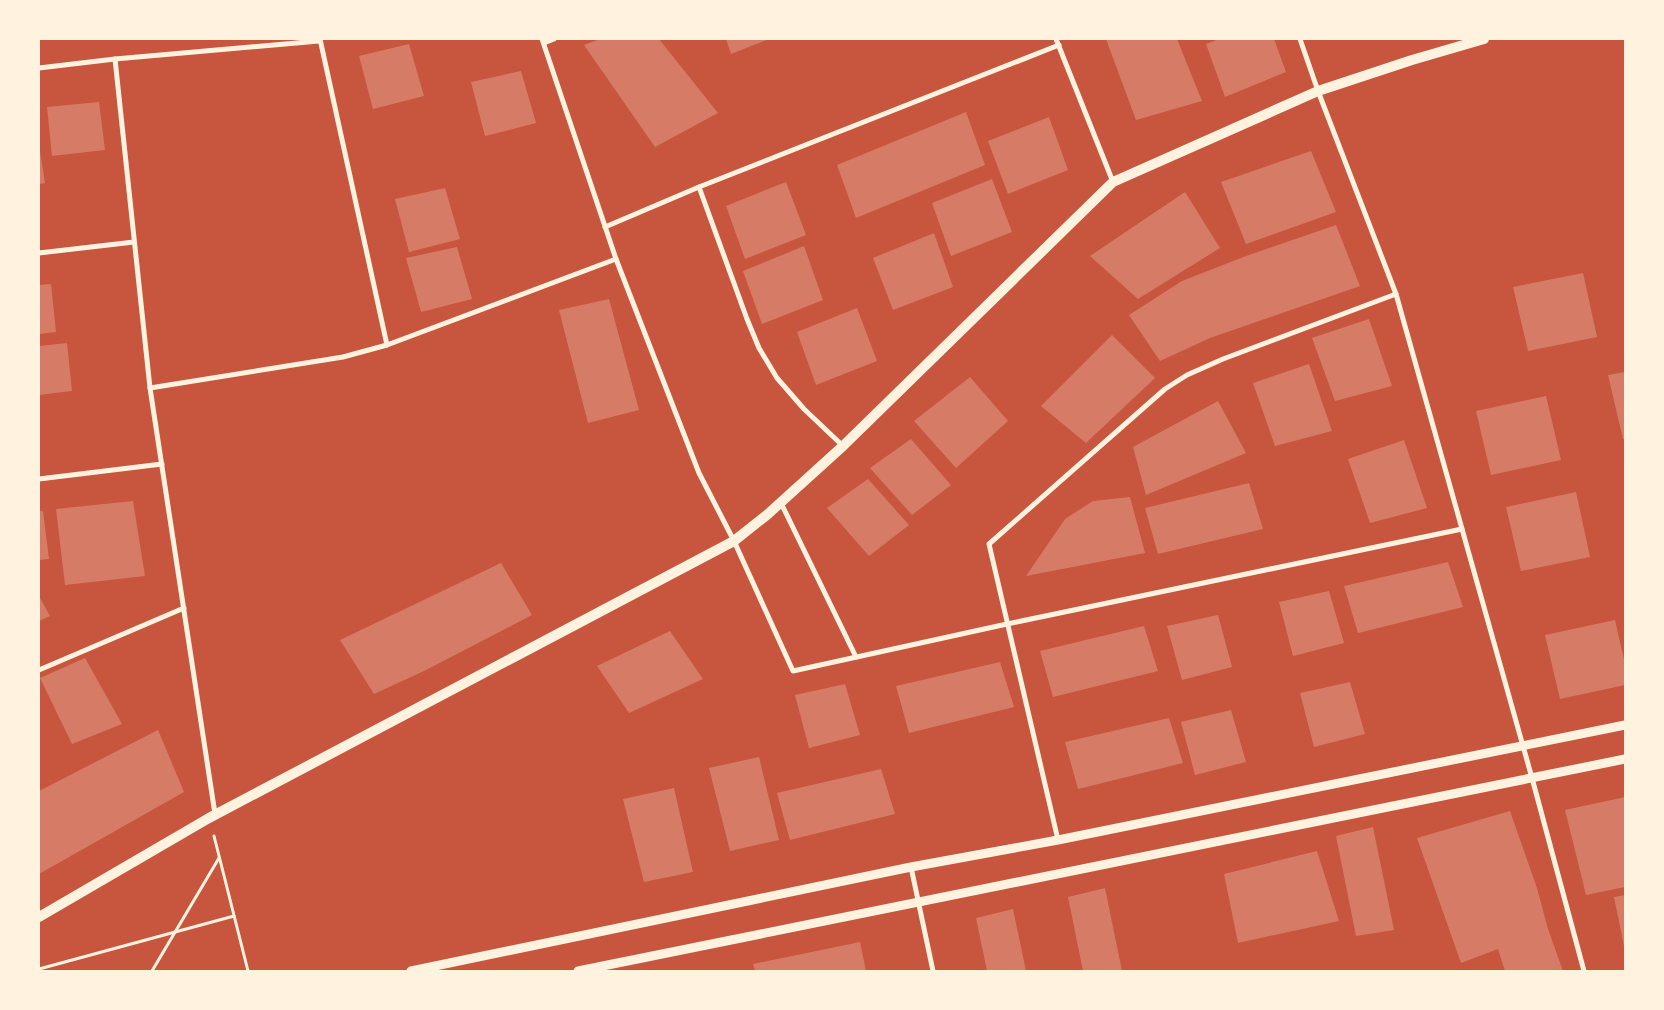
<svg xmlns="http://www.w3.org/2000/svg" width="1664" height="1010" viewBox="0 0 1664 1010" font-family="Overpass,sans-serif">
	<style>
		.building { fill: #d67c66 }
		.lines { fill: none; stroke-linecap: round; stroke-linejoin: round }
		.path { stroke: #fff3e0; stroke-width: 3 }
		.minor { stroke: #fff3e0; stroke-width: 5 }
		.tertiary { stroke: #fff3e0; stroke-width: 9 }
		.secondary { stroke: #fff3e0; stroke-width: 10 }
	</style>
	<rect width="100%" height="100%" fill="#c8553d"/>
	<g class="building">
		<path d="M 600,39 L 659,39 L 718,113 L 655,147 L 584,45 Z"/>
		<path d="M 726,39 L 769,39 L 731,54 Z"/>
		<path d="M 1106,39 L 1177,39 L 1202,101 L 1136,120 Z"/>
		<path d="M 1219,39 L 1274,39 L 1286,72 L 1225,97 L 1206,44 Z"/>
		<path d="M 409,44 L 424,96 L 373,109 L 359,56 Z"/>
		<path d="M 521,71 L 536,123 L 485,136 L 471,82 Z"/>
		<path d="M 99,102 L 105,150 L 52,156 L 47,107 Z"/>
		<path d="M 966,112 L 985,165 L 856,218 L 837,165 Z"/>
		<path d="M 1049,117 L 1068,170 L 1008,194 L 988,141 Z"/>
		<path d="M 39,145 L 45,183 L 39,184 Z"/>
		<path d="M 1311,151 L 1336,212 L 1246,244 L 1221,182 Z"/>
		<path d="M 992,179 L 1012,232 L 951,256 L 932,203 Z"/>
		<path d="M 786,182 L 806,235 L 745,259 L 726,206 Z"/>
		<path d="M 445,188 L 460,239 L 409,252 L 395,199 Z"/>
		<path d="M 1185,192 L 1220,248 L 1138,299 L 1090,256 Z"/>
		<path d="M 1336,225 L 1360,286 L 1210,338 L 1160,361 L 1129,315 L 1182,281 L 1246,256 Z"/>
		<path d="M 934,233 L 953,287 L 893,310 L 873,258 Z"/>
		<path d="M 804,246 L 823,300 L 762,324 L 743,271 Z"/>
		<path d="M 457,247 L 472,299 L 421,312 L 406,258 Z"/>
		<path d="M 1583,273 L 1597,337 L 1528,351 L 1513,287 Z"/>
		<path d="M 51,284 L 56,332 L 39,334 L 39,285 Z"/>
		<path d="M 609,299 L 639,410 L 588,423 L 559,310 Z"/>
		<path d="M 857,308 L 877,361 L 816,385 L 797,332 Z"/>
		<path d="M 1369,319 L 1392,386 L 1335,401 L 1312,338 Z"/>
		<path d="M 1112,335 L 1155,378 L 1086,443 L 1041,406 Z"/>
		<path d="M 67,343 L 72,391 L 39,395 L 39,346 Z"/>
		<path d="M 1309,364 L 1332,431 L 1275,446 L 1253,383 Z"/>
		<path d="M 1625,372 L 1625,439 L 1623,439 L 1608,375 Z"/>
		<path d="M 970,377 L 1008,421 L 956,468 L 914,421 Z"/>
		<path d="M 1546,396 L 1561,460 L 1491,475 L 1476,411 Z"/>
		<path d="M 1218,401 L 1246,453 L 1146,495 L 1133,447 Z"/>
		<path d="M 911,439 L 951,485 L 912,515 L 870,468 Z"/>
		<path d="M 1404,440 L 1427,508 L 1370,523 L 1348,459 Z"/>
		<path d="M 868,479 L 909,525 L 869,556 L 827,508 Z"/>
		<path d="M 1249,483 L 1263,529 L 1158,554 L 1145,508 Z"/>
		<path d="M 1576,492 L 1590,557 L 1521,571 L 1506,507 Z"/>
		<path d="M 1130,497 L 1145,553 L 1026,576 L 1065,519 L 1093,501 Z"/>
		<path d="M 133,501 L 145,576 L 65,585 L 56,509 Z"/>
		<path d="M 39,511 L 43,511 L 49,559 L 39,560 Z"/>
		<path d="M 1448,562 L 1463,607 L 1358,633 L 1344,586 Z"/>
		<path d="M 501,563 L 532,615 L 424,671 L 374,694 L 340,640 Z"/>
		<path d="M 1329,591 L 1344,643 L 1293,656 L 1279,602 Z"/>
		<path d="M 39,596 L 50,616 L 39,621 Z"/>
		<path d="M 1218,615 L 1232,667 L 1182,680 L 1167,626 Z"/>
		<path d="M 1615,620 L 1625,664 L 1625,685 L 1560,699 L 1545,635 Z"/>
		<path d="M 1144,626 L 1158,671 L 1053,697 L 1040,651 Z"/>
		<path d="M 670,631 L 703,679 L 629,713 L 597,666 Z"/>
		<path d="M 85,658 L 122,724 L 72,744 L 40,678 Z"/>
		<path d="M 1000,662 L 1014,707 L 909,733 L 896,686 Z"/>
		<path d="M 1350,682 L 1365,734 L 1314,747 L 1300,693 Z"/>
		<path d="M 845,684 L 860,735 L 809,748 L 795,695 Z"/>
		<path d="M 1231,710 L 1246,762 L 1195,775 L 1181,722 Z"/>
		<path d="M 1169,718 L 1183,763 L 1078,789 L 1065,742 Z"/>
		<path d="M 158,730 L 184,792 L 39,874 L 39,791 Z"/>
		<path d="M 759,757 L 779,840 L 730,851 L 709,768 Z"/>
		<path d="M 881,769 L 895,814 L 790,840 L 777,793 Z"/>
		<path d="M 674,788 L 693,872 L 644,882 L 623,799 Z"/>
		<path d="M 1625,797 L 1625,887 L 1586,895 L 1565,810 Z"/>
		<path d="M 1510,811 L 1537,888 L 1548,929 L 1563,971 L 1505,971 L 1498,949 L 1461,963 L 1417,838 Z"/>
		<path d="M 1373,827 L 1394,930 L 1356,936 L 1336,836 Z"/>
		<path d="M 1317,851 L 1339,921 L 1238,943 L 1224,874 Z"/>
		<path d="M 1105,888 L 1122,971 L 1083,971 L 1068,897 Z"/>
		<path d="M 1625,895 L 1625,946 L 1624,946 L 1614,897 Z"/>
		<path d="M 1013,909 L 1026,971 L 987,971 L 976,918 Z"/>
		<path d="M 860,942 L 866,971 L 755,971 L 753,964 Z"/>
	</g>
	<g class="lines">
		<g class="path">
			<path d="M 214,836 L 248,971"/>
			<path d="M 39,969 L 234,916"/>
			<path d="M 152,971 L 219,858"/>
		</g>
		<g class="minor">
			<path d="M 320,39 L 387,345 L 616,259"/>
			<path d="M 542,39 L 616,259 L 699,473 L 734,541 L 793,671 L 1007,624 L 1462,529"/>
			<path d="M 1056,39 L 1113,182"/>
			<path d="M 1300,39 L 1318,91 L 1396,294 L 1532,778 L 1584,971"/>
			<path d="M 544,43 L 554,39"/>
			<path d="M 115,59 L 150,388 L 215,814"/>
			<path d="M 39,68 L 115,59 L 319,41"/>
			<path d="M 699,187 L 747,319 L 759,348 L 777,378 L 804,409 L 843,446"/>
			<path d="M 605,227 L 699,187 L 1059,45"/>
			<path d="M 39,253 L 134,242"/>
			<path d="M 150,388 L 343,357 L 387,345"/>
			<path d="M 39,479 L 162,464"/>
			<path d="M 781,503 L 856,657"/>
			<path d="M 39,670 L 184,608"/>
			<path d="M 1058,840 L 989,544 L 1165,389 L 1187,375 L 1223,359 L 1396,294"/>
			<path d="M 911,867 L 933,971"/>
		</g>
		<g class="tertiary">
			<path d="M 411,971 L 911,867 L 1058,840 L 1625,725"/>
			<path d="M 578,971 L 1625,759"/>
		</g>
		<path class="secondary" d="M 39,917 L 209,818 L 734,541 L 768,514 L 843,446 L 1113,182 L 1318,91 L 1412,60 L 1484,39"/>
	</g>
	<rect width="1664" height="1010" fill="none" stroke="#fff3e0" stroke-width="80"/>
</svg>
